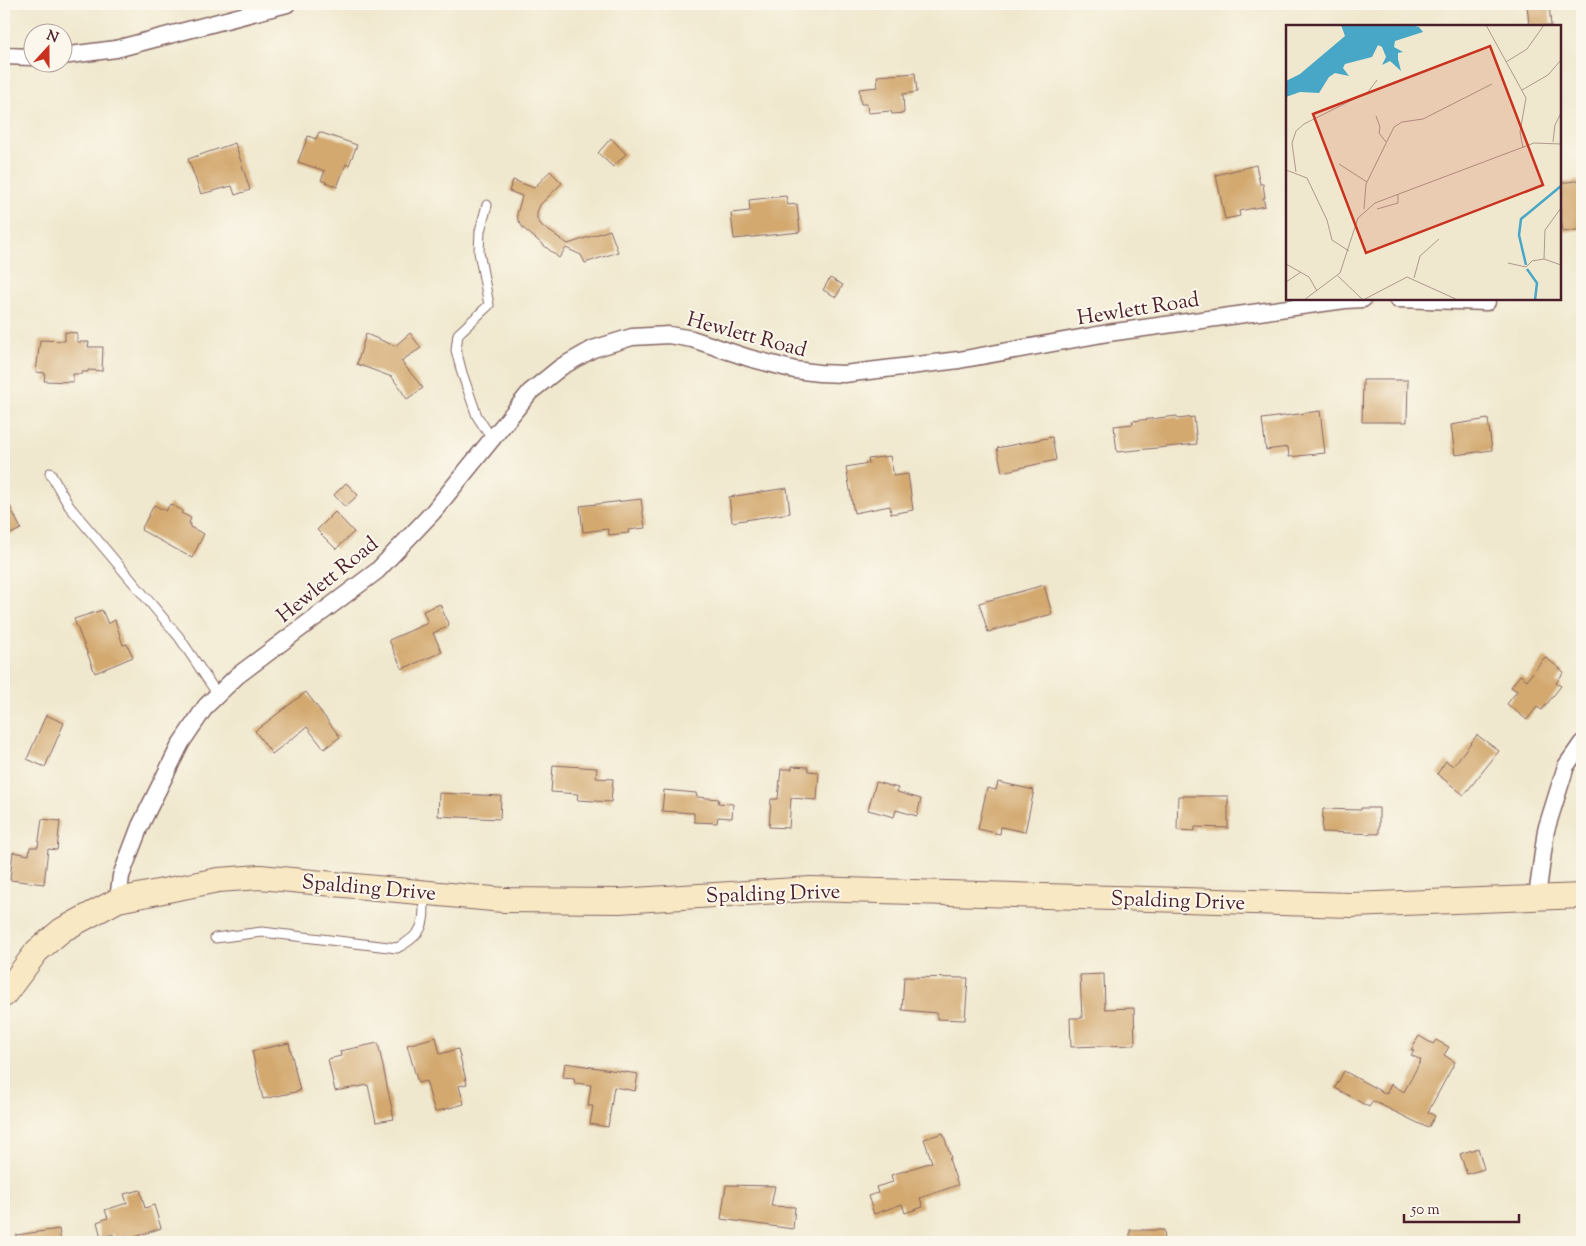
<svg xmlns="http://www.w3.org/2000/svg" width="1586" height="1246" viewBox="0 0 1586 1246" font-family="'Sorts Mill Goudy',serif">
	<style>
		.building { fill: #d3a96f }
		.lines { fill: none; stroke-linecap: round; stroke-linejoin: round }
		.lane-casing { stroke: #846564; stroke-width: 11 }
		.street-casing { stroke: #846564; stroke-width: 19 }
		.secondary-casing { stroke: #846564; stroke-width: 26 }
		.lane { stroke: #fff; stroke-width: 9 }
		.street { stroke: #fff; stroke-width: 16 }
		.secondary { stroke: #f8e8c3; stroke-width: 24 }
		.labels { text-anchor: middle; stroke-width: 4; stroke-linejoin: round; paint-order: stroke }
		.street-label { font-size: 21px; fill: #4a1f2b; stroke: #fbf7ec }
		.inset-river { fill: none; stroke: #48a7c7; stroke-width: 2.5 }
		.inset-road { fill: none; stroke: #ae988d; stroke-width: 1 }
		.view { fill: #c8321e; fill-opacity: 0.15; stroke: #c8321e; stroke-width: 2.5 }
		.inset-edge { fill: none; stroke: #4a1f2b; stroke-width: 2.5 }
	</style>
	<rect width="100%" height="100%" fill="#fbf7ec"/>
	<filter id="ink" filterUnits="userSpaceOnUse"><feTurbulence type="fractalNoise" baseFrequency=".02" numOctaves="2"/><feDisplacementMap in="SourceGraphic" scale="10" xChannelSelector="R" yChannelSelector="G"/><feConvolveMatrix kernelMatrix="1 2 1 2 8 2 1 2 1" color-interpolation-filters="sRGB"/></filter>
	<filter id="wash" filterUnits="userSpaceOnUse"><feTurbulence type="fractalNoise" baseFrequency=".0096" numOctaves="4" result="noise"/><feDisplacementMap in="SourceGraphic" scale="20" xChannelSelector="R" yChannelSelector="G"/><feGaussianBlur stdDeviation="1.12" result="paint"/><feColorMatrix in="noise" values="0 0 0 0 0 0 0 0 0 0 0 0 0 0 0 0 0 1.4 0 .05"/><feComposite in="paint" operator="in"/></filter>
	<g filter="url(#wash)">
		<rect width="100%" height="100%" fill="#f0e8ce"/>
		<g id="blocks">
			<g class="building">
				<path d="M 1527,4 L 1549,4 L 1551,26 L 1529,26 Z"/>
				<path d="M 915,73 L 917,92 L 903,94 L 904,113 L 892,114 L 891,111 L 868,113 L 867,104 L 861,104 L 859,89 L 878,87 L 877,76 Z"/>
				<path d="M 319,132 L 357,145 L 349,165 L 346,164 L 337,187 L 321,180 L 325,171 L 298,162 L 308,136 L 316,139 Z"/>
				<path d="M 611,138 L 626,154 L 613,167 L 598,153 Z"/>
				<path d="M 235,143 L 250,190 L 235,195 L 232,186 L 201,194 L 188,159 Z"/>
				<path d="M 1256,165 L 1260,184 L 1263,184 L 1265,198 L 1263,198 L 1265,206 L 1239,211 L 1240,216 L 1225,219 L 1216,175 Z"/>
				<path d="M 550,171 L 562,183 L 540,205 L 537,212 L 537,219 L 542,226 L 568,244 L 610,230 L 618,252 L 585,263 L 581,255 L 566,248 L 559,258 L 523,228 L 518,220 L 517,214 L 522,196 L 509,191 L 513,180 L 534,188 Z"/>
				<path d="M 1582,180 L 1582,229 L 1563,232 L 1560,208 L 1560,183 Z"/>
				<path d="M 786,196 L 788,205 L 797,204 L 800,232 L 734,239 L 731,213 L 750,211 L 749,200 Z"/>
				<path d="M 830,278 L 843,285 L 836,297 L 823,290 Z"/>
				<path d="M 65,332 L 77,333 L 77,342 L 89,342 L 88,347 L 103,347 L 102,371 L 88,370 L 88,372 L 82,372 L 82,374 L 73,374 L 73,382 L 44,381 L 45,373 L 36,372 L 40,340 L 65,341 Z"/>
				<path d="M 410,333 L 421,348 L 401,361 L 423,388 L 407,399 L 392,377 L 357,364 L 366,334 L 395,346 Z"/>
				<path d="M 1363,380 L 1408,380 L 1407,422 L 1362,422 Z"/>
				<path d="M 1320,411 L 1325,453 L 1289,457 L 1288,447 L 1266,450 L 1262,419 Z"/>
				<path d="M 1177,416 L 1178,419 L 1194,417 L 1197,444 L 1117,452 L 1114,426 L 1133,424 L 1132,421 Z"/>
				<path d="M 1488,419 L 1492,450 L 1455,455 L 1451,425 Z"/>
				<path d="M 1052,437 L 1056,460 L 1002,472 L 997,448 Z"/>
				<path d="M 890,456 L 894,476 L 908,474 L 913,510 L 891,514 L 890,506 L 854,513 L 846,467 L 869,463 L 868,459 Z"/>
				<path d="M 346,483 L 358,495 L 345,507 L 334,495 Z"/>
				<path d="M 787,488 L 790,513 L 732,522 L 729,497 Z"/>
				<path d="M 4,494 L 21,529 L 4,537 Z"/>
				<path d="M 641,499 L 645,528 L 628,530 L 629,533 L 609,535 L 608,529 L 583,532 L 580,506 Z"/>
				<path d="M 170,504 L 183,511 L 181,513 L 191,518 L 189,523 L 191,524 L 190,527 L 204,534 L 192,558 L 141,530 L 154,505 L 166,511 Z"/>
				<path d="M 335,512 L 354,532 L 336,549 L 317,530 Z"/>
				<path d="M 1044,585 L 1052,614 L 988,632 L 979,603 Z"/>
				<path d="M 440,604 L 449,626 L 433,633 L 442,652 L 402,669 L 389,640 L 428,623 L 423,611 Z"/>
				<path d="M 102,610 L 108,624 L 115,620 L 123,645 L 127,644 L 133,657 L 95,673 L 74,619 Z"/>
				<path d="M 1545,657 L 1564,672 L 1556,683 L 1561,686 L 1542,710 L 1537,707 L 1527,720 L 1507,704 L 1517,691 L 1511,687 L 1520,675 L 1527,680 Z"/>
				<path d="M 306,692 L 340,737 L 324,749 L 307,727 L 272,754 L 255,731 Z"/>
				<path d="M 46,715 L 64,723 L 45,767 L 27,759 Z"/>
				<path d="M 1477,735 L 1499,751 L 1464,795 L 1437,774 L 1446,761 L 1453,766 Z"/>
				<path d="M 553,765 L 597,768 L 596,778 L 613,779 L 611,802 L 577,800 L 578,794 L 551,792 Z"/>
				<path d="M 792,766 L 808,767 L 808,771 L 819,772 L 817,800 L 791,798 L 789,828 L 769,827 L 771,799 L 778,799 L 781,769 L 792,769 Z"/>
				<path d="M 876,782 L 898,788 L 897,792 L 921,799 L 917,816 L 896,810 L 894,817 L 868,810 Z"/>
				<path d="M 998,782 L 1034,790 L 1025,832 L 1001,827 L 1000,834 L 978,829 L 987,788 L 996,790 Z"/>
				<path d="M 664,790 L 696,793 L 697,797 L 719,799 L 718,803 L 733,804 L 732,818 L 718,817 L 717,823 L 694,822 L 694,813 L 662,811 Z"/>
				<path d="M 439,793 L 501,796 L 500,819 L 438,816 Z"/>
				<path d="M 1178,796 L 1228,796 L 1228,828 L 1195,827 L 1195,831 L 1177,830 Z"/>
				<path d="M 1361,808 L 1379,808 L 1379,834 L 1322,832 L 1323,809 L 1361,810 Z"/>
				<path d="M 42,819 L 60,821 L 57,850 L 48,849 L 44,884 L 10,880 L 13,852 L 29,855 L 30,847 L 38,847 Z"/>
				<path d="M 1104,974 L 1105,1009 L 1134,1008 L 1135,1045 L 1071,1047 L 1070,1018 L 1082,1018 L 1080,975 Z"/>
				<path d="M 904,977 L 968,978 L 965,1020 L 937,1019 L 937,1013 L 902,1010 Z"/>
				<path d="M 1419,1036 L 1433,1044 L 1436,1040 L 1449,1047 L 1444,1055 L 1455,1062 L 1428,1112 L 1435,1116 L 1428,1128 L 1373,1101 L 1369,1107 L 1335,1088 L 1344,1071 L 1386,1094 L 1391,1084 L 1404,1092 L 1421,1060 L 1411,1055 L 1414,1051 L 1411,1050 Z"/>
				<path d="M 436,1037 L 440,1054 L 458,1049 L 467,1084 L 459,1086 L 464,1104 L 435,1112 L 426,1081 L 418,1083 L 407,1045 Z"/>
				<path d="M 289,1043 L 300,1091 L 263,1099 L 252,1051 Z"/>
				<path d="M 378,1043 L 394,1119 L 376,1122 L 368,1085 L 335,1091 L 328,1059 L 341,1056 L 340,1051 Z"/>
				<path d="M 565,1063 L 638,1074 L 635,1091 L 614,1087 L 608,1127 L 590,1124 L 593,1106 L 588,1106 L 591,1085 L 575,1083 L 574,1078 L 563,1077 Z"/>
				<path d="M 943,1133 L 951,1158 L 949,1159 L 958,1185 L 920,1198 L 923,1207 L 905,1213 L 902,1204 L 874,1214 L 868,1196 L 878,1193 L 876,1187 L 893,1182 L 891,1175 L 932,1162 L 924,1139 Z"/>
				<path d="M 1478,1148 L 1484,1169 L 1467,1174 L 1460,1154 Z"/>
				<path d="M 726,1185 L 775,1186 L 771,1206 L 795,1207 L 793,1229 L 721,1219 Z"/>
				<path d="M 140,1190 L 145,1208 L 154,1205 L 161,1228 L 126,1240 L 125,1235 L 115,1238 L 113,1234 L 101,1237 L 97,1222 L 108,1218 L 105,1210 L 127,1203 L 124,1194 Z"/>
				<path d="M 59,1229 L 61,1242 L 17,1242 L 16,1235 Z"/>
				<path d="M 1130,1230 L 1164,1230 L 1165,1242 L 1130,1242 Z"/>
			</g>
		</g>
	</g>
	<g filter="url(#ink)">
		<use href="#blocks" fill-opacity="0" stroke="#846564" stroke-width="1"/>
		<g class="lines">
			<g class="lane-casing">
				<g id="lane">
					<path d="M 487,205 L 480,231 L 479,252 L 489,305 L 458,334 L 456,350 L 462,373 L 477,416 L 492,439"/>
					<path d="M 50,473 L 69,506 L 179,637 L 218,695"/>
					<path d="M 215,938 L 262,932 L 397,948 C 426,933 425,922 423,892"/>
				</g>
			</g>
			<g class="street-casing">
				<g id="street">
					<path d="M 4,56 L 32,57"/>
					<path d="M 62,56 L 116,49 L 287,4"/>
					<path d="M 1397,299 L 1487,302"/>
					<path d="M 1537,897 L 1546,830 L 1566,766 L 1582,743"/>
					<path d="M 118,900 L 121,876 L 140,826 L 181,743 L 206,706 L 237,676 L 377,571 L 433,512 L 530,392 L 561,367 L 593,349 L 632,337 L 669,335 L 692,339 L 749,358 L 795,370 L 819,373 L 844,374 L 959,360 L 1108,333 L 1345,300 L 1363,299"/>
				</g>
			</g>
			<g class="secondary-casing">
				<path id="secondary" d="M 4,995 L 37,951 L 62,930 L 118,900 L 218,880 L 260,877 L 503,900 L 619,901 L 811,889 L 1351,905 L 1582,896"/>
			</g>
			<use href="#lane" class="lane"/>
			<use href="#street" class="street"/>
			<use href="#secondary" class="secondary"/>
		</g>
	</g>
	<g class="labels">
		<g class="street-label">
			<text transform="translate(1138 308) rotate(-9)" y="7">Hewlett Road</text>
			<text transform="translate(747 334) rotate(15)" y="7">Hewlett Road</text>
			<text transform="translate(327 579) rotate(-39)" y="7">Hewlett Road</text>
			<text transform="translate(369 887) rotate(5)" y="7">Spalding Drive</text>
			<text transform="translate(773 893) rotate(-2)" y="7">Spalding Drive</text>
			<text transform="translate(1178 900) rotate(2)" y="7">Spalding Drive</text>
		</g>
	</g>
	<g transform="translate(1286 25)">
		<rect width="275" height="275" fill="#f0e8ce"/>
		<path d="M 55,0 L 124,0 L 133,2 L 137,7 L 109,16 L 108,22 L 117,27 L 112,28 L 112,34 L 115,46 L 104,36 L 96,40 L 100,32 L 96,22 L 92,20 L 86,32 L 59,39 L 57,43 L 63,51 L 49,48 L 43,52 L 33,68 L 14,67 L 0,72 L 0,56 L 14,49 L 59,11 Z" fill="#48a7c7"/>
		<path class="inset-river" d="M 240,240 L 233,210 L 235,194 L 275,161M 241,244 L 251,258 L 249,275"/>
		<path class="inset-road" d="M 200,0 L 240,73 L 234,107 L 237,123M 220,37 L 241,24 L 258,0M 236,65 L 262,50 L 275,35M 90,91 L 94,102 L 93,108 L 100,117M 267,117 L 269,100 L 275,88M 53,139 L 81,157M 0,145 L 21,153 L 41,195 L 46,215 L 63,226M 10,147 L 6,118 L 10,106 L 18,99 L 82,67 L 91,55M 78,184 L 80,159 L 108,102 L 116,97 L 137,94 L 206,59M 91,184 L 112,178 L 112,170M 258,234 L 259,205 L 275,183M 258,234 L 275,240M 222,238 L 240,242 L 246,236 L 258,234M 0,239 L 23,252 L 31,266M 52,251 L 77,275M 128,253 L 134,231 L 153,214M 0,257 L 15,247M 18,275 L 54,248 L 72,193 L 89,178 L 248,118 L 275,119M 77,275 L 121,252 L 172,275"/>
		<path class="view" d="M 204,21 L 257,160 L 80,228 L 27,89 Z"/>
		<rect width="275" height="275" class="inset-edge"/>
	</g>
	<rect width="1586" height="1246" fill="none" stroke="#fbf7ec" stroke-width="20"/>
	<g transform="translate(48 48) rotate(21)"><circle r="24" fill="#fbf7ec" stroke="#b4a19f"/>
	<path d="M0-4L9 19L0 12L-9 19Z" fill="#c8321e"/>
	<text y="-8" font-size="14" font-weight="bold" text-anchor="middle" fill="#4a1f2b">N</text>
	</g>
	<path d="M1404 1214v8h115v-8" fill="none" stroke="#4a1f2b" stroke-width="2.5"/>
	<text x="1411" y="1214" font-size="15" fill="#4a1f2b" stroke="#fbf7ec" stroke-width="4" paint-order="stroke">50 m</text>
</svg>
